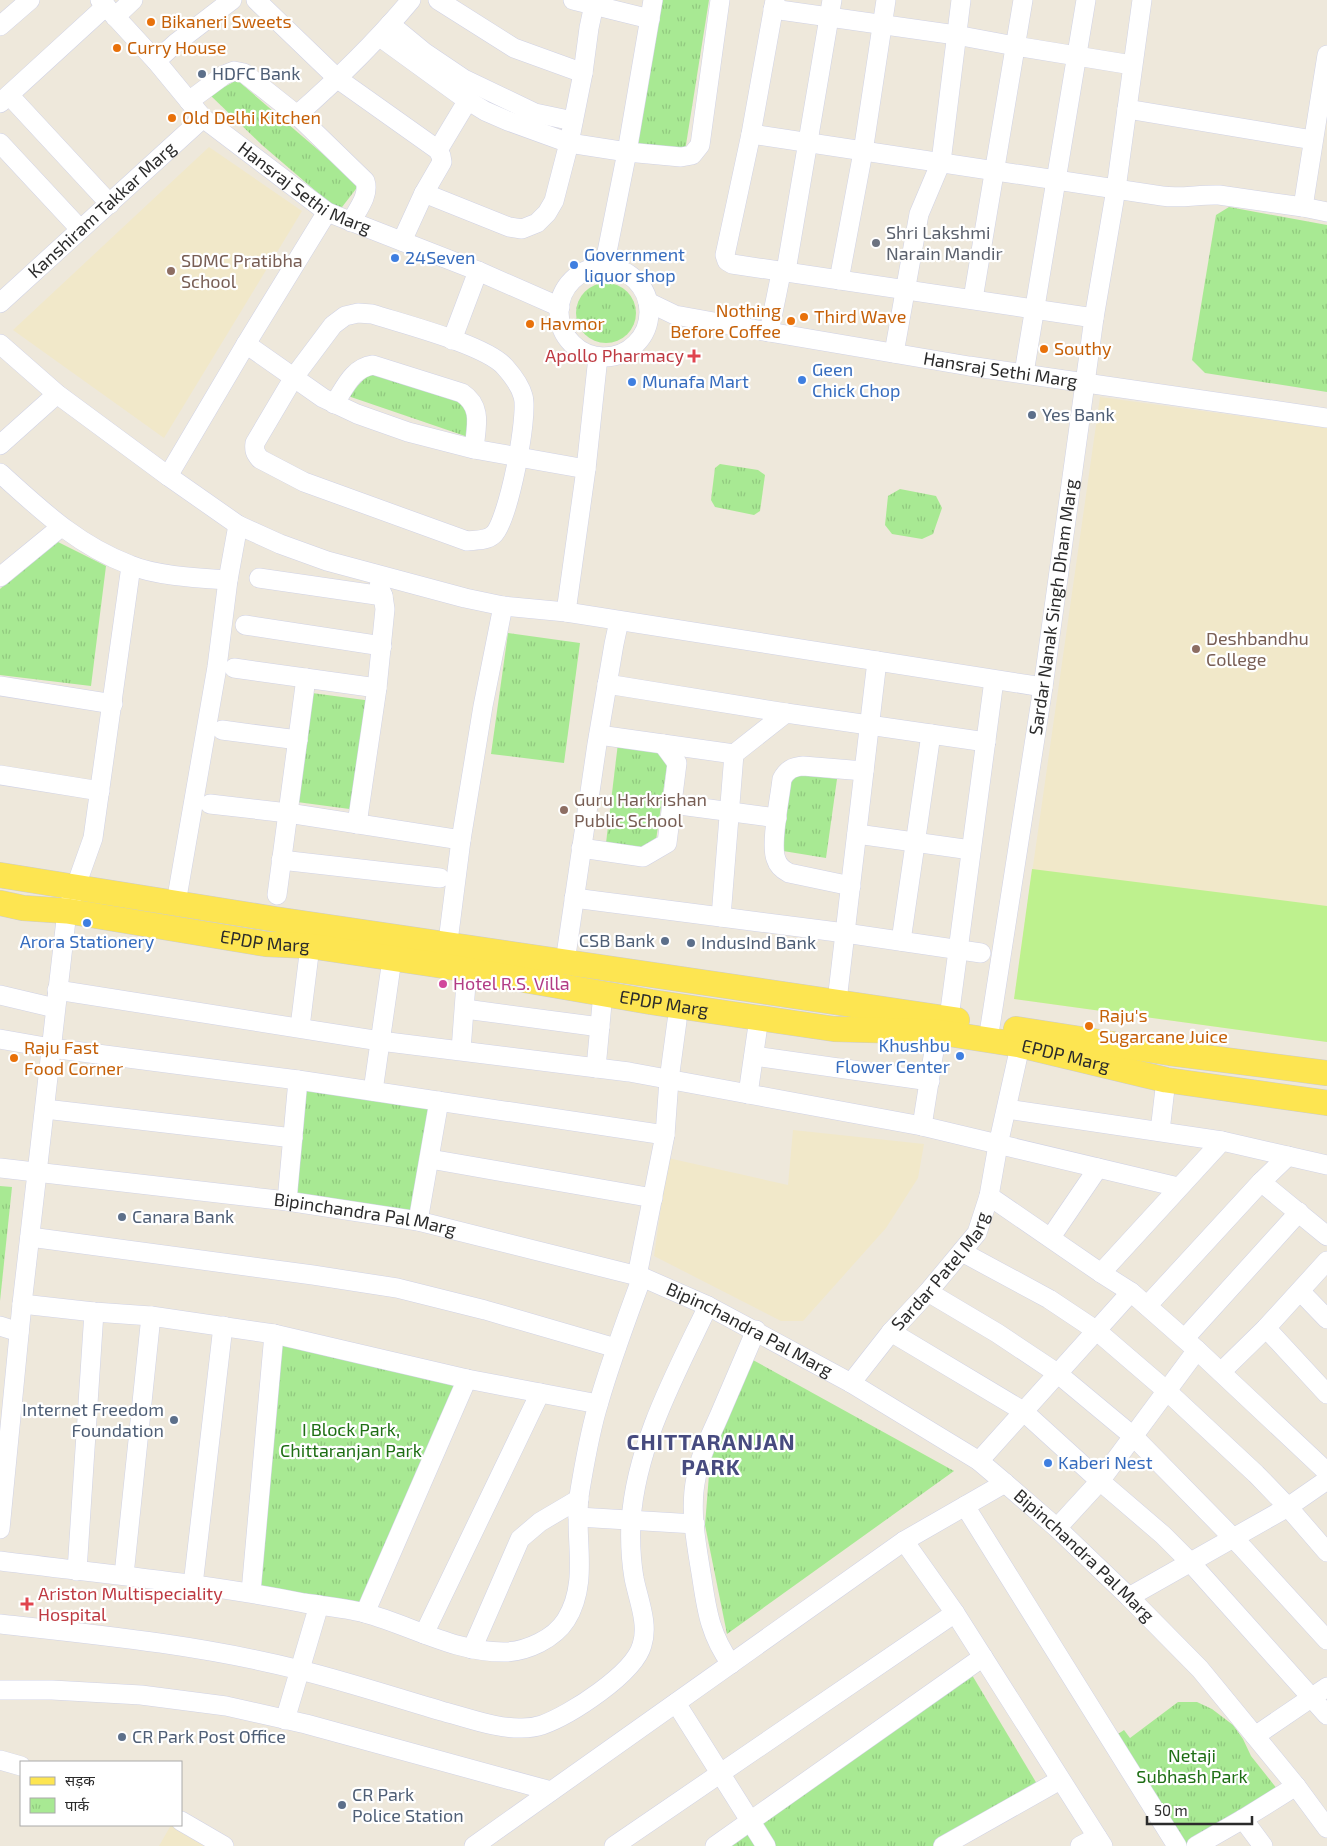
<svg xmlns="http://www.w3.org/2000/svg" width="1327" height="1846" viewBox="0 0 1327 1846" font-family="'Exo 2','Noto Sans Devanagari',sans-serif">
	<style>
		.education { fill: #f1e8c9 }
		.park { fill: url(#park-tufts) }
		.pitch { fill: #bef18e }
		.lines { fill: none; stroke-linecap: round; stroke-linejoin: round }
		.minor-casing { stroke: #d0d2e5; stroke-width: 20 }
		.major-casing { stroke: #ccc; stroke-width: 26 }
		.minor { stroke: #fff; stroke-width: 19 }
		.major { stroke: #fde551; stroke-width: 25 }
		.food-dot { fill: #e8710a; stroke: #fff; stroke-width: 2 }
		.service-dot { fill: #5c6f8a; stroke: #fff; stroke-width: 2 }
		.worship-dot { fill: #6b7280; stroke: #fff; stroke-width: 2 }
		.shop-dot { fill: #3f7fe0; stroke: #fff; stroke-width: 2 }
		.education-dot { fill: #8d6e63; stroke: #fff; stroke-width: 2 }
		.health-dot { fill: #e0444e; stroke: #fff; stroke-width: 2 }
		.hotel-dot { fill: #d1479c; stroke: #fff; stroke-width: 2 }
		.labels { text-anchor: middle; stroke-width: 4.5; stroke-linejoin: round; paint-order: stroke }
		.food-label { font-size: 18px; fill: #c56008; stroke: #fff; text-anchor: start }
		.service-label { font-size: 18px; fill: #4e5e75; stroke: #fff; text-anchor: start }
		.street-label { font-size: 18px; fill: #2b2b2b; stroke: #fff }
		.worship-label { font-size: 18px; fill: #5b616d; stroke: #fff; text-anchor: start }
		.shop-label { font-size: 18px; fill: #366cbe; stroke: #fff; text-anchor: start }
		.education-label { font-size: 18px; fill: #785e54; stroke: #fff; text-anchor: start }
		.health-label { font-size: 18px; fill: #be3a42; stroke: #fff; text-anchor: end }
		.hotel-label { font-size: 18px; fill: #b23c85; stroke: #fff; text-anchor: start }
		.park-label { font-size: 18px; fill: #1e6e14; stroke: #fff }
		.district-label { font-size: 22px; font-weight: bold; letter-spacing: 1px; fill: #474b7f; stroke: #fff }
	</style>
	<defs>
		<pattern id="park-tufts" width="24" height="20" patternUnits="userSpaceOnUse" patternTransform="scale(1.25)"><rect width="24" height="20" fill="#a8e993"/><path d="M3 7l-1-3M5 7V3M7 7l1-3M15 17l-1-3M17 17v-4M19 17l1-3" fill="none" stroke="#91c87f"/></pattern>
	</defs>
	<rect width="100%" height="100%" fill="#eee8db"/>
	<g class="education">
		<path d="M 209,147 L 302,211 L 164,438 L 13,330 Z"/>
		<path d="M 1100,397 L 1327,428 L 1327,1042 L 1014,999 Z"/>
		<path d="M 793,1130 L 924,1144 L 918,1178 L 886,1228 L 803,1321 L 781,1321 L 654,1256 L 668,1158 L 788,1185 Z"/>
		<path d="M 171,1825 L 176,1825 L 213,1846 L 159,1846 Z"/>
	</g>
	<g class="park">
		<path d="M 660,0 L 709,0 L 685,151 L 637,144 Z"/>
		<path d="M 237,80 L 359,185 L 339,211 L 262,145 L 210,95 Z"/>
		<path d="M 1229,207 L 1327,225 L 1327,392 L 1205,373 L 1192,360 L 1216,215 Z"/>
		<circle cx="606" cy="313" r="30"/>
		<path d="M 379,372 L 456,398 L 466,408 L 470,416 L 468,437 L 348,396 L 368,375 Z"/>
		<path d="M 720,464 L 758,470 L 765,475 L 760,511 L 754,515 L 715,507 L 711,500 L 715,468 Z"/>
		<path d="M 900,489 L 936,496 L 942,508 L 933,534 L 922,539 L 892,534 L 885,525 L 888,496 Z"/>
		<path d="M 54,540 L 106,566 L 91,686 L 0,675 L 0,589 Z"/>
		<path d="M 508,633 L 580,643 L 564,763 L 491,754 Z"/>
		<path d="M 312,693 L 372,701 L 357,810 L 297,802 Z"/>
		<path d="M 618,743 L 657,751 L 667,766 L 656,840 L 643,847 L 606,843 Z"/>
		<path d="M 792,773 L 837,779 L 826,858 L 777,850 Z"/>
		<path d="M 306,1090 L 432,1107 L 413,1212 L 296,1193 Z"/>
		<path d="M 0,1186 L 12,1187 L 0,1301 Z"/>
		<path d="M 276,1342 L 467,1379 L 365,1613 L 259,1585 Z"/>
		<path d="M 753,1360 L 954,1471 L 727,1634 L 705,1525 L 710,1462 L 734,1399 Z"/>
		<path d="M 969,1670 L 1043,1794 L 940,1846 L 728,1846 Z"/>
		<path d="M 1178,1702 L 1197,1702 L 1212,1709 L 1233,1725 L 1243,1739 L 1251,1756 L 1278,1790 L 1186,1846 L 1109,1740 L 1124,1730 L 1130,1738 Z"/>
	</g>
	<path class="pitch" d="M 1032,869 L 1327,906 L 1327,1042 L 1014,999 Z"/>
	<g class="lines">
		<g class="minor-casing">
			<g id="minor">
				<path id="s1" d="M 100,0 L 156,61 L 203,118 L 327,212 L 478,271 L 560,307"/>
				<path d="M 256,0 L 338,79 L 438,150 L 441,156 L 442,162 L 424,193"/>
				<path d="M 438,0 L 514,48 L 583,73"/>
				<path d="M 573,0 L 650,19"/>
				<path d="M 775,0 L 751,134 L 725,255 L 727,261 L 732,264 L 1094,318"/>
				<path d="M 773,9 L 956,35 L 1015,46 L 1132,65"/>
				<path d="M 115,17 L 133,0"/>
				<path d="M 390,24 L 424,52 L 464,79 L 535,113 L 573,121"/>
				<path d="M 0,26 L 30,0"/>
				<path d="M 380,37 L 464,98 L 485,111 L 508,121 L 569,143 L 627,152 L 681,157 L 692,155 L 700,145 L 720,0"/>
				<path d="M 156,61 L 176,43 L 232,0"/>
				<path d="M 9,95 L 110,204"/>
				<path d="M 189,101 L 224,75 L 234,71 L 244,73 L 297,115 L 365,181 C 370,195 357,210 351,222"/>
				<path d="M 0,103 L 106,6"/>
				<path d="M 1127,109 L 1313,140"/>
				<path d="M 297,115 C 338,79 376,42 411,0"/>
				<path d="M 751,134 C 888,155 1025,176 1162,196 C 1181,199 1200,194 1219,195 L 1303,207 L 1327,212"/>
				<path d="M 0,143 L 80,229"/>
				<path d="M 438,150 L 468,100"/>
				<path d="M 1303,207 L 1327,55"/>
				<path d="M 402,241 L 424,193 L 509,227 L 522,229 L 537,223 L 547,213 L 554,201 L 569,143 L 583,73 L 589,28 L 595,0"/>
				<path d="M 604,267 L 627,152 L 653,0"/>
				<circle cx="604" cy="312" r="45"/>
				<path d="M 839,280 L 863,152 L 886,0"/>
				<path d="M 973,299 L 1023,0"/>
				<path id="s2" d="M 648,302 L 675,315 L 769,332 L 969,366 L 1327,418"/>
				<path id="s3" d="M 0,303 L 203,118"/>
				<path d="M 358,313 L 372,314 C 403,324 486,345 505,367 C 513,376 520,385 523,396 C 529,415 508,523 493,535 C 486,541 475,540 467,541 L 304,482 L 260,459 C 255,453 254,450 255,443 L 294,377 L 333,325 L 345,316 Z"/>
				<path d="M 769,332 L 780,278 L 786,271 L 832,0"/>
				<path d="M 452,340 L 478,271"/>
				<path d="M 0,344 L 57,394 L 168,476 L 238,525 L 280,544 L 327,561 L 465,598 L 503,606 L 566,612 L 1043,687"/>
				<path d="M 246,344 L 323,398 L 357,414 L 408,432 L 474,449 L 586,469"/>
				<path d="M 894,353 L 919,214 L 941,162 L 961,0"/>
				<path d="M 1024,373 L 1086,0"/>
				<path d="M 334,404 C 345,388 352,368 373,365 L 462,393 C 483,407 476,427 474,449"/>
				<path d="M 0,445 L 57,394"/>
				<path d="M 0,473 C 41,510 77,545 130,565 C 156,576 199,578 228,580"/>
				<path d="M 168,476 L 246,344 L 327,212"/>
				<path d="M 0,577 L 61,527"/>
				<path d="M 259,578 L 383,596"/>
				<path d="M 566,612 L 586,469 L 598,357"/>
				<path d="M 245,625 L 382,646"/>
				<path d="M 234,668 L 377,688 L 357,824"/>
				<path d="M 607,684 L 786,713"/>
				<path d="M 0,686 L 113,704"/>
				<path d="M 377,688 L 385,609 L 383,596 L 379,586"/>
				<path d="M 222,730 L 298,740"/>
				<path d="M 599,735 L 734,754"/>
				<path d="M 0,775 L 100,791"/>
				<path d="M 210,804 L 288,813 L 461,840"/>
				<path d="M 672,804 L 777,818"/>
				<path d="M 857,834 L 971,850"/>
				<path d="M 581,848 L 643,857 L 667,843 L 677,763 L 663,744"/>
				<path d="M 281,860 L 440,878"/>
				<path d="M 851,886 L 789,873 C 783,870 778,866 776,859 C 770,844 780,798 782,779 C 787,770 792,767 803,766 L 864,771"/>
				<path d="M 277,895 L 306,678"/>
				<path d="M 574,898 L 721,917"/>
				<path d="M 176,903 L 217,667 L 228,580 L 238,525"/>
				<path d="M 901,941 L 931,734"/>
				<path d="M 981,953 L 845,933 L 721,917 L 734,754 L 786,713 L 986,742"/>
				<path d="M 446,957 L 461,840 L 483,706 L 503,606"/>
				<path d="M 565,962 L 597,744 L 614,644 L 619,621"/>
				<path d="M 57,990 L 380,1041 L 629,1072 L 922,1126 L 1178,1187"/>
				<path d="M 0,995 L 55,1008"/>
				<path d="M 837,1001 L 877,661"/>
				<path d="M 465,1009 L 600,1027"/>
				<path d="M 949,1018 L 994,680"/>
				<path d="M 300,1027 L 310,946"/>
				<path d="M 0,1039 L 51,1048 L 298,1080 L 665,1135"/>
				<path id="s4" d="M 988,1040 L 1043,687 L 1094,318 L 1116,189 L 1142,0"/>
				<path d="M 461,1050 L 467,970"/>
				<path d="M 754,1056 L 930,1081"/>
				<path d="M 596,1068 L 603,993"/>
				<path d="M 373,1091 L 392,959"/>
				<path d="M 748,1094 L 759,1018"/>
				<path d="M 45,1109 L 293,1138"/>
				<path d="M 1007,1109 L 1222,1141 L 1327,1165"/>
				<path d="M 922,1126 L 937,1032"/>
				<path d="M 1160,1131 L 1166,1080"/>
				<path d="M 430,1159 L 653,1198"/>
				<path id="s5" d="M 0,1168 L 287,1201 L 418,1221 L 642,1277 L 708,1306 L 851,1383 L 979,1461 L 1005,1483 L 1057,1528 L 1129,1597 L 1200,1669 L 1296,1786 L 1327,1828"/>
				<path d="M 1261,1182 L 1327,1236"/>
				<path d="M 989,1196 L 1101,1273 L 1131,1292 L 1197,1350 L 1327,1472"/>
				<path d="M 287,1201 L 298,1080"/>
				<path d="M 418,1221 L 439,1101"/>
				<path d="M 30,1237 L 313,1275 L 397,1288 L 485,1310 L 616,1348"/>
				<path d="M 1051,1237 L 1098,1168"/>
				<path d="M 962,1252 L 1049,1299 L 1097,1331 L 1168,1392 L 1256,1474 L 1288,1507 L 1327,1552"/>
				<path d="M 1101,1273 L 1222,1141"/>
				<path d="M 637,1276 L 665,1135 L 669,1080 L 677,1021"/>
				<path d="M 1300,1291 L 1327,1319"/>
				<path d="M 928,1292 L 997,1333 L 1057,1373 L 1134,1437 L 1242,1547 L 1327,1640"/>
				<path d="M 22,1304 L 94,1312 L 151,1316 L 274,1334 L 467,1379 L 598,1404"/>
				<path d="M 1147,1306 L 1261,1182 L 1288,1156"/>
				<path d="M 0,1326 L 19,1332"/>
				<path d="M 1266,1328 L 1327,1394"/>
				<path d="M 891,1332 L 1023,1411 L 1100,1481 L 1163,1535 L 1191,1563 L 1327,1715"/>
				<path d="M 1185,1338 L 1299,1212"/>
				<path d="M 1221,1372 L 1266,1328 L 1327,1261"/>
				<path id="s6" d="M 851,1383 L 891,1332 L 928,1292 L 977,1233 L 989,1196 L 998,1145 L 1023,1033"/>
				<path d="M 979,1461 L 1131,1292"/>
				<path d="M 965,1506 L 1177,1846"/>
				<path d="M 578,1517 L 695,1524"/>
				<path d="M 1057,1528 L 1100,1481 L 1197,1350"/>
				<path d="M 0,1529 L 22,1304 L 67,911 L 93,838 L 131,566"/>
				<path d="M 904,1541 L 955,1613 L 1103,1846"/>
				<path d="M 0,1561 C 102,1574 204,1583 304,1603 C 324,1606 346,1608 365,1613 C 412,1626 456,1653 506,1652 C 527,1651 554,1639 566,1620 C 591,1580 572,1533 580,1490 C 585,1461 590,1430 599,1402 C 611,1360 627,1318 642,1277"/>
				<path d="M 77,1571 L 94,1312"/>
				<path d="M 124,1575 L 151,1316"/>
				<path d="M 193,1585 L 223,1326"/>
				<path d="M 251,1592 L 274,1334"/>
				<path d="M 1129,1597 L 1288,1507 L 1327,1480"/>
				<path d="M 365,1613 L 467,1379"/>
				<path d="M 0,1624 C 100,1635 201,1645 300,1670 C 348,1682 397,1698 445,1712 C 469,1718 497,1729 522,1728 C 528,1728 536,1727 542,1725 C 570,1715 634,1674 642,1645 C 649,1624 638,1599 634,1578 C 631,1560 630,1540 631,1521 C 636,1445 676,1373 708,1306"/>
				<path d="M 424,1634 L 540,1393"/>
				<path d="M 472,1649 L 520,1539 L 540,1522 L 579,1499"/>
				<path d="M 731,1664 C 711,1636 707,1613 702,1579 C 697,1547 689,1511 696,1478 C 700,1455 711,1435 720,1414 C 732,1386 744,1358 756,1330"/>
				<path d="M 0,1690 L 52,1690 L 141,1695 L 226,1706 L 306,1724 L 551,1791"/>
				<path d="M 676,1703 L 766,1846"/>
				<path d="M 285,1720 L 319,1605"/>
				<path d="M 1255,1736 L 1327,1687"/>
				<path d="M 0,1760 L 21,1766"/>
				<path d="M 1243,1819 L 1263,1846"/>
				<path d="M 181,1821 L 224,1846"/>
				<path d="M 474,1846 L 904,1541 L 1005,1483"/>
				<path d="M 614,1846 L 955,1613"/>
				<path d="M 715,1846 L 983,1657"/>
				<path d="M 943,1846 L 1060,1780"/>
				<path d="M 1080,1846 L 1097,1837"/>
				<path d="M 1196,1846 L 1243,1819 L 1296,1786"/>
			</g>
		</g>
		<g class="major-casing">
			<g id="major">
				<path d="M 0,875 L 274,919 L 957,1020"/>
				<path id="s7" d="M 0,903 L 23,908 L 67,911 L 266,944 L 310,946 L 444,966 L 651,1002 L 759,1018 L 834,1029 L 937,1032 L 1020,1045 L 1166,1080 L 1327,1103"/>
				<path d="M 1016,1029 L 1170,1053 L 1327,1073"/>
			</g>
		</g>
		<use href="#minor" class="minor"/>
		<use href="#major" class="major"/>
	</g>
	<g class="food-dot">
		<circle cx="151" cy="22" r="5"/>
		<circle cx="117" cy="48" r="5"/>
		<circle cx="172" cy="118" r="5"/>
		<circle cx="804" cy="317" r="5"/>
		<circle cx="791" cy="321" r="5"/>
		<circle cx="530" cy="324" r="5"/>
		<circle cx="1044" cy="349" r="5"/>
		<circle cx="1089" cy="1026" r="5"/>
		<circle cx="14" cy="1058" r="5"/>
	</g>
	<g class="service-dot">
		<circle cx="202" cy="74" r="5"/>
		<circle cx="1032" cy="415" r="5"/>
		<circle cx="665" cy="941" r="5"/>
		<circle cx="691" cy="943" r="5"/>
		<circle cx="122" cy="1217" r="5"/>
		<circle cx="174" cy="1420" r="5"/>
		<circle cx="122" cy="1737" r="5"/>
		<circle cx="342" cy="1805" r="5"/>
	</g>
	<circle class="worship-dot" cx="876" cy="243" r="5"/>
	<g class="shop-dot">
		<circle cx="395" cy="258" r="5"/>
		<circle cx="574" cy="265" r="5"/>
		<circle cx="802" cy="380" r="5"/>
		<circle cx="632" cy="382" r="5"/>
		<circle cx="87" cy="923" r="5"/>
		<circle cx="960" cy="1056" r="5"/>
		<circle cx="1048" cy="1463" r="5"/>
	</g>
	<g class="education-dot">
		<circle cx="171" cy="271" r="5"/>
		<circle cx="1196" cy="649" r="5"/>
		<circle cx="564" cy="810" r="5"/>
	</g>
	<g class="health-dot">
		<path d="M691.5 348.5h5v5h5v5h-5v5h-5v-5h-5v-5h5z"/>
		<path d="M24.5 1596.5h5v5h5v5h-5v5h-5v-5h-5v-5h5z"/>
	</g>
	<circle class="hotel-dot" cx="443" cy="984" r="5"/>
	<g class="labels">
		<g class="food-label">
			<text x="161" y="28">Bikaneri Sweets</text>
			<text x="127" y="54">Curry House</text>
			<text x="182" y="124">Old Delhi Kitchen</text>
			<text x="781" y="317" text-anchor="end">Nothing<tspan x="781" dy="21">Before Coffee</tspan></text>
			<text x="814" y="323">Third Wave</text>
			<text x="540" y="330">Havmor</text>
			<text x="1054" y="355">Southy</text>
			<text x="1099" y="1022">Raju's<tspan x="1099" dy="21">Sugarcane Juice</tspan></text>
			<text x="24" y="1054">Raju Fast<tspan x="24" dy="21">Food Corner</tspan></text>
		</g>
		<g class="service-label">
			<text x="212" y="80">HDFC Bank</text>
			<text x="1042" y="421">Yes Bank</text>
			<text x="655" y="947" text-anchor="end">CSB Bank</text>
			<text x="701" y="949">IndusInd Bank</text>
			<text x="132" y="1223">Canara Bank</text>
			<text x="164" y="1416" text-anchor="end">Internet Freedom<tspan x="164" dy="21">Foundation</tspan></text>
			<text x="132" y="1743">CR Park Post Office</text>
			<text x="352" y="1801">CR Park<tspan x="352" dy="21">Police Station</tspan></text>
		</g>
		<g class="street-label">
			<text dy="6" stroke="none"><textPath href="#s1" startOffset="281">Hansraj Sethi Marg</textPath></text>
			<text dy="6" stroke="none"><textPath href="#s3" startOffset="138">Kanshiram Takkar Marg</textPath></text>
			<text dy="6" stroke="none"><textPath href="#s2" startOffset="360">Hansraj Sethi Marg</textPath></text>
			<text dy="6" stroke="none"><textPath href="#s4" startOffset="438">Sardar Nanak Singh Dham Marg</textPath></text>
			<text dy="6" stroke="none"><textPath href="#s7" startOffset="268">EPDP Marg</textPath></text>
			<text dy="6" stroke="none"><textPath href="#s7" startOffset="672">EPDP Marg</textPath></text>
			<text dy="6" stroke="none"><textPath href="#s7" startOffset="1078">EPDP Marg</textPath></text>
			<text dy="6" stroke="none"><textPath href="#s5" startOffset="368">Bipinchandra Pal Marg</textPath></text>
			<text dy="6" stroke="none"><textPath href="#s6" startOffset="144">Sardar Patel Marg</textPath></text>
			<text dy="6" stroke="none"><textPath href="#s5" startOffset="772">Bipinchandra Pal Marg</textPath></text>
			<text dy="6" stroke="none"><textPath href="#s5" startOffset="1178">Bipinchandra Pal Marg</textPath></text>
		</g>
		<g class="worship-label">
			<text x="886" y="239">Shri Lakshmi<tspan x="886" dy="21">Narain Mandir</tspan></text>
		</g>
		<g class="shop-label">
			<text x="584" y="261">Government<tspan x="584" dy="21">liquor shop</tspan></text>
			<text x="405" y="264">24Seven</text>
			<text x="812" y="376">Geen<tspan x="812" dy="21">Chick Chop</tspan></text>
			<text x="642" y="388">Munafa Mart</text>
			<text x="87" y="948" text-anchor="middle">Arora Stationery</text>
			<text x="950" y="1052" text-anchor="end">Khushbu<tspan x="950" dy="21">Flower Center</tspan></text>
			<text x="1058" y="1469">Kaberi Nest</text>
		</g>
		<g class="education-label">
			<text x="181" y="267">SDMC Pratibha<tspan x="181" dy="21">School</tspan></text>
			<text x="1206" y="645">Deshbandhu<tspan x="1206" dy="21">College</tspan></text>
			<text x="574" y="806">Guru Harkrishan<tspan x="574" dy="21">Public School</tspan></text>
		</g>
		<g class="health-label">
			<text x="684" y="362">Apollo Pharmacy</text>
			<text x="38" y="1600" text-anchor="start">Ariston Multispeciality<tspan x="38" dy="21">Hospital</tspan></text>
		</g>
		<g class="hotel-label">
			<text x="453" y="990">Hotel R.S. Villa</text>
		</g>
		<g class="park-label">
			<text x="351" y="1436">I Block Park,<tspan x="351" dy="21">Chittaranjan Park</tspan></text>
			<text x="1192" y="1762">Netaji<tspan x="1192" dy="21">Subhash Park</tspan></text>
		</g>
		<g class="district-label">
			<text x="711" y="1450">CHITTARANJAN<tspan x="711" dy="25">PARK</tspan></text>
		</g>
	</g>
	<rect x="20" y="1761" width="162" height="65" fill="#ffffff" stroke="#aaaaaa"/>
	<rect x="30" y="1777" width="25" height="8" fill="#fde551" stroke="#aaaaaa"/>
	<text x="65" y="1786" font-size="15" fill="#2b2b2b">सड़क</text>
	<rect x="30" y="1798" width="25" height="15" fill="url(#park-tufts)" stroke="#aaaaaa"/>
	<text x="65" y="1811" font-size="15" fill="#2b2b2b">पार्क</text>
	<path d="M1147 1816v8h105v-8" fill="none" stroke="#2b2b2b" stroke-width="2.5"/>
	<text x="1154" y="1816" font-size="15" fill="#2b2b2b" stroke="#ffffff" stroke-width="4" paint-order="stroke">50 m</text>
</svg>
